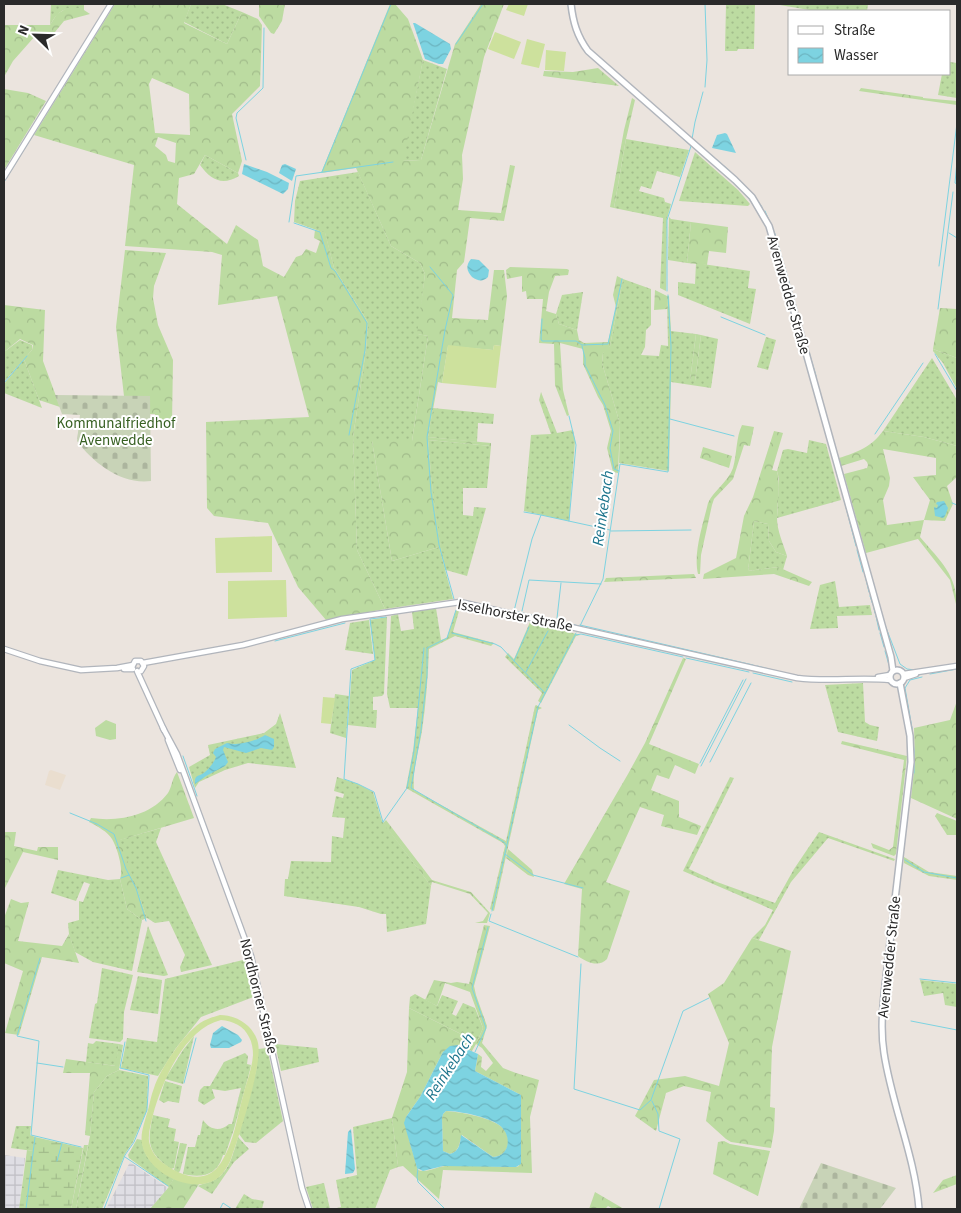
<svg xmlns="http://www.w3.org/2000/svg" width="961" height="1213" viewBox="0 0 961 1213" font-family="'Source Sans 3',sans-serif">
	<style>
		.industrial { fill: url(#industrial-grid) }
		.education { fill: #eadecf }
		.grass { fill: url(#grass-dots) }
		.forest { fill: url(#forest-crowns); fill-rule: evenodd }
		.wetland { fill: url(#wetland-marsh) }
		.cemetery { fill: url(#cemetery-stones) }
		.park { fill: #bcdba1 }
		.pitch { fill: #cde19d; fill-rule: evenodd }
		.water { fill: url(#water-waves); fill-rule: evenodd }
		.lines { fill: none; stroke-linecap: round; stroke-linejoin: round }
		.stream { stroke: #7dd3e1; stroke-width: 1 }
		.tertiary-casing { stroke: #b1b5bc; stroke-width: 7 }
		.secondary-casing { stroke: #b1b5bc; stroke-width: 8 }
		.tertiary { stroke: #fff; stroke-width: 4.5 }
		.secondary { stroke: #fff; stroke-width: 5 }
		.labels { text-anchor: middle; stroke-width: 4; stroke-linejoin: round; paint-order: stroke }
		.street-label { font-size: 15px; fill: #2a2a2a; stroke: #fff }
		.park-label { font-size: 15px; fill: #376022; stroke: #fff }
		.water-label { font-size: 16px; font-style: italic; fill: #1c748c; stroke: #fff }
	</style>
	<defs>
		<pattern id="industrial-grid" width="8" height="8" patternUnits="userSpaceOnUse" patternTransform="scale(1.25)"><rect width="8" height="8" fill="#dfdee4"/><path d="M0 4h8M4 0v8" fill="none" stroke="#c0bfc4"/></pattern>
		<pattern id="grass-dots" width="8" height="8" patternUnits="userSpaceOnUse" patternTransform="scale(1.25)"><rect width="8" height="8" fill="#bcdba1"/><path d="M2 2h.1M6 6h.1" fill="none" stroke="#a2bc8b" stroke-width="1.8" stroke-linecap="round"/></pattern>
		<pattern id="forest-crowns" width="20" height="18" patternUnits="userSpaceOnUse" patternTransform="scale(1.25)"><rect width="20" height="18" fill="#bcdba1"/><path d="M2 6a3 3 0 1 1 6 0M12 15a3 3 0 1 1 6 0" fill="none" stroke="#a2bc8b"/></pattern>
		<pattern id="wetland-marsh" width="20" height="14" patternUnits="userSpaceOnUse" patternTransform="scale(1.25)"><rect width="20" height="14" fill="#bcdba1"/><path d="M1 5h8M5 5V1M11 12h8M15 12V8" fill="none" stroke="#a2bc8b"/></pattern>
		<pattern id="cemetery-stones" width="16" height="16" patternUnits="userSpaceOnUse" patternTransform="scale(1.25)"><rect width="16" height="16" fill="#c8d3b7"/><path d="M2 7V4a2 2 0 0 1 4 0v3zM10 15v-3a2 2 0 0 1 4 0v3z" fill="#acb59e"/></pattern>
		<pattern id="water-waves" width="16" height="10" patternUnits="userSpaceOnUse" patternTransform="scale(1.25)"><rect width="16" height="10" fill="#7dd3e1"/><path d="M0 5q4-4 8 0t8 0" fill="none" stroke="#6cb5c1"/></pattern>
	</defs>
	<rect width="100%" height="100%" fill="#ebe4de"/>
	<g class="industrial">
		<path d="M 4,1155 L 25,1158 L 19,1209 L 4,1209 Z"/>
		<path d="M 130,1162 L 168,1188 L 150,1209 L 106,1209 Z"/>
	</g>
	<path class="education" d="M 51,770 L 66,775 L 60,790 L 45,785 L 49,771 Z"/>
	<g class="grass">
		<path d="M 51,4 L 84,4 L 84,8 C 65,8 60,8 50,25 Z"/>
		<path d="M 191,4 L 222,4 L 242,12 L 227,44 L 184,22 Z"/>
		<path d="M 726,4 L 755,4 L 754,49 L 738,49 L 737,51 L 725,51 Z"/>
		<path d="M 774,4 L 868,4 L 867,11 L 815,11 Z"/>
		<path d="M 423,60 L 447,69 L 421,160 L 402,161 Z"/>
		<path d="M 950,62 L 957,63 L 957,98 L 938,95 L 942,74 L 950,74 Z"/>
		<path d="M 626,139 L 689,150 L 680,177 L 657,171 L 651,189 L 641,186 L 639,191 L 664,198 L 665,202 L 671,204 L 667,219 L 666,291 L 660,288 L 663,218 L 614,208 Z"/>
		<path d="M 695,152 L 738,190 L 750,204 L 748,206 L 679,201 Z"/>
		<path d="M 205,155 L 238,173 L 239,176 C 222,186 211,180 200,165 Z"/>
		<path d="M 358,172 L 391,246 L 420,263 L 425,274 L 418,334 L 428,336 L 412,441 L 372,441 L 392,561 L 439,547 L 453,599 L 385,609 L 357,550 L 353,437 L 366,350 L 368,323 L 363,314 L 334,268 L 325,233 L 294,222 L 295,201 L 300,181 Z"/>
		<path d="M 669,217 L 671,219 L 691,222 L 687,263 L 668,260 Z"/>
		<path d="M 696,263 L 750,271 L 748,288 L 756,289 L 750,324 L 678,295 L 678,282 L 695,284 Z"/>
		<path d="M 623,279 L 651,289 L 651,325 L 646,330 L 645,347 L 641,355 L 659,356 L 661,345 L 668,346 L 667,296 L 669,296 L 671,331 L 696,334 L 690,381 L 695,381 L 701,335 L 718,339 L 711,388 L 671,382 L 669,471 L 619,463 L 620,424 L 602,363 L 603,353 L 610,346 Z"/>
		<path d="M 583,292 L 577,330 L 559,324 L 556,314 L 562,295 Z"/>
		<path d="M 766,337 L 776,340 L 768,370 L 757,367 Z"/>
		<path d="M 20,340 L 32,345 L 32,350 L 4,382 L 4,352 Z"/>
		<path d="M 933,349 L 957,358 L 957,389 L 943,363 L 933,351 Z"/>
		<path d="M 932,358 L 957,400 L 957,446 L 924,437 L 883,431 Z"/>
		<path d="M 24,359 L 42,408 L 4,393 L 4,384 Z"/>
		<path d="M 541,392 L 557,433 L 573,430 L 575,441 L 569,521 L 524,511 L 531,435 L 551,434 L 539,400 Z"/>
		<path d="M 433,408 L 494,414 L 493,424 L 478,423 L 477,442 L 428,437 Z"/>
		<path d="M 428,440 L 491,446 L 487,488 L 463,488 L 463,515 L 473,516 L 474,507 L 486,508 L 467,576 L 446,570 C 435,527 432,484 428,440 Z"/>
		<path d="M 809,440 L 826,444 L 841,500 L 777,518 L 779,479 L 777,471 L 783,450 L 788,449 L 807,453 Z"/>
		<path d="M 754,521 L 768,524 L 769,541 L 776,552 L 787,556 L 783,570 L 778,567 L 748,571 Z"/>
		<path d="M 835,581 L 839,607 L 870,605 L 872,615 L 837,616 L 838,628 L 810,629 L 820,585 Z"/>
		<path d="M 436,608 L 441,640 L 447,638 L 456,610 L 459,611 L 453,632 L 494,643 L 491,646 L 455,636 L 429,649 C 428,676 426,704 422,731 C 419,750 412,771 414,790 L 506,841 L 535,706 L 536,705 L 542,708 L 538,710 L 494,911 L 490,909 L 505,846 L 503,843 L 406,788 L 413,751 L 418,708 L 390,708 L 387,694 L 391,616 L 398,614 L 401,631 L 414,629 L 412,612 Z"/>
		<path d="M 387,617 L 384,694 L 382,696 L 373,697 L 373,710 L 377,710 L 376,728 L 348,725 L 352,670 L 375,660 L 370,620 Z"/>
		<path d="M 369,620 L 373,654 L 345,650 L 350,623 Z"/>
		<path d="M 530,622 L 580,635 L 576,636 L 541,703 L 538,701 L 542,693 L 505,657 L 508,653 L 514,659 Z"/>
		<path d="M 863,683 L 865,722 L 870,725 L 879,727 L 877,741 L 838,732 L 825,685 Z"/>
		<path d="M 335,694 L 349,696 L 346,738 L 330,733 Z"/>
		<path d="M 280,713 L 296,768 L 248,763 L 225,770 L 199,782 L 195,788 L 189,767 L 210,755 L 208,745 L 264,733 L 276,724 Z"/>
		<path d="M 337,777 L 358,784 L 373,792 L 382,821 L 431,886 L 426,924 L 387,932 L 386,914 L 381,914 L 359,907 L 284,896 L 285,879 L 288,879 L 291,861 L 331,862 L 332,836 L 343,838 L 345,818 L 332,817 L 336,796 L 343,798 L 344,794 L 334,791 Z"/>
		<path d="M 730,777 L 734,778 L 689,869 L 717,882 L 775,903 L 794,869 L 819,832 L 895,859 L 894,861 L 828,838 L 791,882 L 759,940 L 752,938 L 765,925 L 773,910 L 683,871 Z"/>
		<path d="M 161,828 L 156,842 L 212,965 L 181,972 L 180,967 L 185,955 L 169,921 L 155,923 L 147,918 L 119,840 Z"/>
		<path d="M 904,857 L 929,872 L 957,876 L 957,880 L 929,876 L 904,863 Z"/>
		<path d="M 58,870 L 108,880 L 120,879 L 127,909 L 142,920 L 132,971 L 93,962 L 75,952 L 69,934 L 68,923 L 79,920 L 79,901 L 83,902 L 90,884 L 84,882 L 76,901 L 51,893 Z"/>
		<path d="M 148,926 L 168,975 L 164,976 L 137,972 Z"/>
		<path d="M 247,959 L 250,965 L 256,996 L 201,1017 L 176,1048 L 158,1076 L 121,1068 L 127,1038 L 157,1042 L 165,979 Z"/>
		<path d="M 102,968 L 133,975 L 124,1012 L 123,1039 L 120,1042 L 89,1038 L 95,1004 L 97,1003 Z"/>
		<path d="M 138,976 L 162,980 L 158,1014 L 130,1010 Z"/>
		<path d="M 920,980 L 957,984 L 957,1007 L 945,1005 L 943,993 L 924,996 Z"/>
		<path d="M 415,994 L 437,1006 L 442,995 L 458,1001 L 452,1014 L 456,1016 L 463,1003 L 475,1008 L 483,1028 L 477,1042 L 409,1008 L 410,997 Z"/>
		<path d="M 194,1036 L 183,1084 L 165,1079 L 183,1050 Z"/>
		<path d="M 96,1041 L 119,1044 L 116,1066 L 86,1062 L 88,1043 L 93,1044 Z"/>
		<path d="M 275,1044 L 317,1048 L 319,1062 L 281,1071 Z"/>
		<path d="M 267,1048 L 283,1121 L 256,1143 L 245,1142 L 239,1134 L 256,1071 L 258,1049 Z"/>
		<path d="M 245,1053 L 248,1056 L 247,1064 L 251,1065 L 250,1070 L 234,1129 L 225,1155 L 223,1155 C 217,1176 202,1178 183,1174 L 188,1147 L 195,1147 L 198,1135 L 200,1135 L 203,1120 C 210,1130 220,1132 229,1124 L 232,1124 L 241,1088 L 225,1091 L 212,1089 L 215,1098 L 204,1105 L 198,1101 L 200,1090 L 204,1086 L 210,1086 L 224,1062 Z"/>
		<path d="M 119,1070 L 148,1076 L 147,1110 L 133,1142 L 125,1154 L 102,1209 L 76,1209 L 90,1136 L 94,1092 L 107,1076 Z"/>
		<path d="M 165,1081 L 182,1086 L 179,1103 L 168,1101 L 164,1103 L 159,1100 Z"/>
		<path d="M 153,1115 L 170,1119 L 168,1127 L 176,1129 L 174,1141 L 179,1142 L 174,1168 L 171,1169 C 147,1152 147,1142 153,1115 Z"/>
		<path d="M 392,1118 L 398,1167 L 390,1170 L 375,1209 L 333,1209 L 341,1207 L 336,1180 L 357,1175 L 353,1127 Z"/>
		<path d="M 16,1126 L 31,1126 L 30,1135 L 35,1137 L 33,1151 L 11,1148 Z"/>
		<path d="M 238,1137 L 249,1149 L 234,1162 L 212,1194 L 198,1186 C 203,1183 210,1183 216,1179 C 230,1171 234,1151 238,1137 Z"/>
		<path d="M 137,1139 L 142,1140 C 143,1158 158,1171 174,1178 L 169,1187 L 129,1158 L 128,1155 Z"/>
		<path d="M 180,1143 L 187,1144 L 180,1171 L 178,1173 L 174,1170 Z"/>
		<path d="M 324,1183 L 330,1209 L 313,1209 L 306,1187 Z"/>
		<path d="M 244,1194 L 252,1199 L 264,1201 L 262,1209 L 235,1209 Z"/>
	</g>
	<g class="forest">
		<path d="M 115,4 L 191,4 L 184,23 L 227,44 L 242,12 L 258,19 L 262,25 L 260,86 L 232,114 L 242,161 L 238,173 L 205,155 L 194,174 L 179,178 L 177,204 L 227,244 L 236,225 L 258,240 L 263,266 L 284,277 L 296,257 L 302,255 L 306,249 L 316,253 L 320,241 L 314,238 L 315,230 L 325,232 L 334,268 L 363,314 L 368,323 L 366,350 L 353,437 L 357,550 L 385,609 L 326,620 L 298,587 L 268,523 L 214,516 L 207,508 L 206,422 L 309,417 L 277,296 L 218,305 L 222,255 L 212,252 L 125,246 L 134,165 L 34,135 ZM 152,78 L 189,94 L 190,135 L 155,133 L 149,84 ZM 158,137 L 176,143 L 175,163 L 168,161 L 166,155 L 155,146 Z"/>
		<path d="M 259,4 L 285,4 L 282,21 L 274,34 L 271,33 L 259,16 Z"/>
		<path d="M 390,4 L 395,4 L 408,19 L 423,60 L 403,161 L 421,160 L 455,44 L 481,4 L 504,4 L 484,57 L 462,155 L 463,179 L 458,210 L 501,213 L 510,165 L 515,166 L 504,221 L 470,218 L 464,262 L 457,270 L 452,318 L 488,320 L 494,270 L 504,270 L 507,296 L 501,346 L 494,345 L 493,350 L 448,346 L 442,383 L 438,382 L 428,437 L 491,443 L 491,446 L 428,440 C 432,484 436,527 446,570 L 445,570 L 439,547 L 392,561 L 372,441 L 412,441 L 428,336 L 417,334 L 425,274 L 420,263 L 391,246 L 356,168 L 321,173 Z"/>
		<path d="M 67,8 L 84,8 L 84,10 L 90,14 L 64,21 L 55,32 L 36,35 L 13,61 L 4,77 L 4,25 L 50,25 L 57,14 Z"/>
		<path d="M 598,68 L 619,86 L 543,76 L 544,71 L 573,72 Z"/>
		<path d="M 861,88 L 923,97 L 923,98 L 957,101 L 957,105 L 859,91 Z"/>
		<path d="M 4,89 L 28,93 L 46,101 L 4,170 Z"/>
		<path d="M 632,98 L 635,100 L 626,139 L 614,208 L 610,207 L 624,130 Z"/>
		<path d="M 691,222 L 728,227 L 726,253 L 709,251 L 707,265 L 687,263 Z"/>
		<path d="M 125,250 L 166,253 L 154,286 L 153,298 L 158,325 L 173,360 L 172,423 L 156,422 L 155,414 L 150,414 L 150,396 L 124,396 L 116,327 Z"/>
		<path d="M 510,267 L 567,269 L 569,270 L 568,275 L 555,276 L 549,292 L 546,311 L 556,314 L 559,324 L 577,330 L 579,340 L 584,343 L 608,342 L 616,307 L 613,295 L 617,276 L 623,279 L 610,346 L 608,351 L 603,353 L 602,363 L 620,424 L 618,473 L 613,472 L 607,448 L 611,431 L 603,405 L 598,397 L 583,364 L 583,349 L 560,343 L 563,390 L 569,415 L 567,416 L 555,385 L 554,344 L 539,343 L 543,299 L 527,299 L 526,291 L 522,292 L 522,276 L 507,279 L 506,270 Z"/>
		<path d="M 655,290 L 667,296 L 667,309 L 654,310 Z"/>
		<path d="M 4,305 L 45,310 L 43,361 L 60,407 L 39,400 L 24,359 L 32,350 L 33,345 L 20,339 L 4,352 Z"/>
		<path d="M 940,308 L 957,309 L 957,358 L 933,349 Z"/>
		<path d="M 696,334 L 701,335 L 695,381 L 690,381 Z"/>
		<path d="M 742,425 L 754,427 L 750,446 L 744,445 L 733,479 L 714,499 L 712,505 L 701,555 L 700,574 L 698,574 C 693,552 703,525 708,503 C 714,490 728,482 733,468 C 737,454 736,437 742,425 Z"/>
		<path d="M 774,431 L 783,433 L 772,470 L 777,471 C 781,486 777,502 777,518 C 777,531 783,543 787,556 L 776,552 L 769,541 L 768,524 L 754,521 L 748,571 L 778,567 L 812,582 L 809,586 L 774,574 L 703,579 L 704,574 L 736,558 L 744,516 L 753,497 Z"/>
		<path d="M 883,431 L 924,437 L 957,446 L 957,477 L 947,486 L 953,504 L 945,521 L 924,520 L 920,537 C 941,562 957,574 957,608 L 950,580 L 918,539 L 866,553 L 844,474 L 867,468 L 868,465 L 867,462 L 864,459 L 841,466 L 839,458 C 858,452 871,447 883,431 ZM 883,449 L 936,458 L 936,475 L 913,477 L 930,500 L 924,520 L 887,525 L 883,500 L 889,486 L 890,478 Z"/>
		<path d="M 703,447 L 732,456 L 729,468 L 700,458 Z"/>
		<path d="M 694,574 L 696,578 L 604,582 L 606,578 Z"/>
		<path d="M 683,658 L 686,659 L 649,744 L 699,764 L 695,774 L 675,765 L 669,779 L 657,775 L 651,790 L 679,801 L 679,817 L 701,826 L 697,835 L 661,826 L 664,815 L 640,807 L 606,882 L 630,891 L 607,959 C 599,968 586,962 578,956 L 582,889 L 564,884 L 628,774 L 645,743 Z"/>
		<path d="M 957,701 L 957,819 L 911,798 L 915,762 L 914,728 L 950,720 Z"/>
		<path d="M 842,741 L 907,756 L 896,854 L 894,856 L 873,848 L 871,843 L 889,850 L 893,847 L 904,760 L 841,744 Z"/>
		<path d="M 177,772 L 194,818 L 120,840 L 147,918 L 142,920 L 127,909 L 120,879 C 124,870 117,847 112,839 C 108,832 97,826 89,822 L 91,818 C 118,822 151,816 168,793 C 172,787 172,778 177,772 Z"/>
		<path d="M 937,813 L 957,821 L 957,835 L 947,835 L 935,816 Z"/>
		<path d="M 386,820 L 432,880 L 471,892 L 490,913 L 487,923 L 475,923 L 483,921 L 488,913 L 470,894 L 432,882 L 431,886 L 383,823 Z"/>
		<path d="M 4,832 L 16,832 L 14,846 L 37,851 L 38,847 L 58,847 L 58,860 L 23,852 L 4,890 Z"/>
		<path d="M 508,849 L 532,870 L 534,877 L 528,875 L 506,858 Z"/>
		<path d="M 11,899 L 21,903 L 29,902 L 18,941 L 62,946 L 69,934 L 79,963 L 42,957 L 19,1035 L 5,1033 L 23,971 L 4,963 L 4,918 Z"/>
		<path d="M 484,925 L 490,926 L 474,986 L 476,995 L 487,1026 L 482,1043 L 503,1068 L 516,1073 L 539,1080 L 530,1117 L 532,1173 L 443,1170 L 439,1199 L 403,1166 L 398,1167 L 392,1118 L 407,1072 L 409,1008 L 477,1042 L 483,1028 L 470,992 L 445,983 L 437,1006 L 425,1000 L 434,980 L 451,983 L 457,982 L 469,984 ZM 476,1044 L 482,1048 L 493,1063 L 486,1071 L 481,1067 L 482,1057 L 478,1054 L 475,1071 L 521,1095 L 519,1166 L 516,1167 C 493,1167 468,1164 445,1166 C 435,1167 428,1173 418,1170 L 410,1143 L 406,1117 L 420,1097 L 443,1052 L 458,1045 L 472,1051 Z"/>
		<path d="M 752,938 L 791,951 L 772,1047 L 770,1107 L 775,1108 L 774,1131 L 771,1148 L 731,1142 L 726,1139 L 706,1121 L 711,1092 L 684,1086 L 666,1093 L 656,1131 L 635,1116 L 654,1080 L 685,1076 L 719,1086 L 729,1043 L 708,994 L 724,983 Z"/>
		<path d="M 119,1044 L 123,1045 L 119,1070 L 107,1076 L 94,1092 L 90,1136 L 85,1135 L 90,1073 L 63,1073 L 66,1059 L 115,1066 Z"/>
		<path d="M 446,1111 C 461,1112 487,1117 499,1125 C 513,1134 511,1156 493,1157 L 462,1135 C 459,1143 460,1151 450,1154 L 443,1151 L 442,1118 L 443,1114 Z"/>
		<path d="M 724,1141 L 730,1144 L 770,1151 L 758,1196 L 713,1174 L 718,1142 Z"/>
		<path d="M 84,1145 L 88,1145 L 76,1209 L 71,1209 Z"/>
		<path d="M 957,1175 L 957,1184 L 933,1193 L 943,1180 Z"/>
		<path d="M 174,1178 L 199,1184 L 183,1209 L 150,1209 L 168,1188 Z"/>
		<path d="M 595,1192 L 624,1209 L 613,1209 L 608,1206 L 605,1209 L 589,1209 Z"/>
	</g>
	<path class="wetland" d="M 35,1137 L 83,1148 L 71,1209 L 19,1209 L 27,1150 L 33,1151 Z"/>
	<g class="cemetery">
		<path d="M 55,395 L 150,396 L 151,481 C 122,485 93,463 77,441 L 80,415 L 62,414 Z"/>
		<path d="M 821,1163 L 896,1188 L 880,1209 L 799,1209 Z"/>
	</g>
	<path class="park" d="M 106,720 L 116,724 L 116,739 L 110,740 L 96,736 L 95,728 Z"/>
	<g class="pitch">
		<path d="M 509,4 L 528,4 L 524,16 L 506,10 Z"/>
		<path d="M 495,32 L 521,42 L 514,59 L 488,49 Z"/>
		<path d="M 527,39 L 545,44 L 539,68 L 521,64 Z"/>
		<path d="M 546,50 L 566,52 L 564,71 L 545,70 Z"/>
		<path d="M 448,345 L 493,350 L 494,345 L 501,346 L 496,388 L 442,383 Z"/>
		<path d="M 272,536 L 272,572 L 216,573 L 215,538 Z"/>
		<path d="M 286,580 L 287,617 L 228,619 L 228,581 Z"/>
		<path d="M 323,697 L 335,698 L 331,724 L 321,723 Z"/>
		<path d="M 220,1015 C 237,1015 254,1026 258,1043 C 263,1064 239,1136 231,1159 C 228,1166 224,1173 218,1178 C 193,1196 147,1173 142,1144 C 140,1133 145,1121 148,1110 C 150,1103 151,1095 154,1088 C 160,1069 183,1035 200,1023 C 206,1019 213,1017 220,1015 ZM 221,1020 C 233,1021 244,1026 249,1037 C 252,1042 253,1049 253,1055 C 252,1069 246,1083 243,1096 C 237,1117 234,1142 222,1161 C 219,1166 214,1172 209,1174 C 195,1181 177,1173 166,1165 C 157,1159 151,1152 149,1141 C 148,1133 151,1124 153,1115 C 162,1082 184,1029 221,1020 Z"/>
	</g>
	<g class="water">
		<path d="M 413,23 L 415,23 L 450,44 L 451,49 L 443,64 L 439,64 L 425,59 Z"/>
		<path d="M 725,133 L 727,134 L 736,153 L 712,148 L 717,135 Z"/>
		<path d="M 244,164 L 267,172 L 289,183 L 288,189 L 283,194 L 242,174 Z"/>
		<path d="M 285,164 L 296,169 L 292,181 L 279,173 L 282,165 Z"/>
		<path d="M 471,259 L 479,260 L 489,270 L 488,277 C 483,282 478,281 472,277 C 467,271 465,266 471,259 Z"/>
		<path d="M 944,501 L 948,508 L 945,516 L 943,518 L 935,516 L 934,507 L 937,508 L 938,505 L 936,504 L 937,502 Z"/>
		<path d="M 265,735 L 274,739 L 274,747 L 272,750 L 261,748 L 246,753 L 224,747 L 223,750 L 228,762 L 225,766 L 206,776 L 195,784 C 194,774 199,777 205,772 C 210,768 214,762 216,757 L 213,753 L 215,749 L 227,743 C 239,746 256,741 265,735 Z"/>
		<path d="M 222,1026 L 238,1035 L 242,1040 L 241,1042 L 229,1048 L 211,1048 L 210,1045 L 213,1033 Z"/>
		<path d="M 458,1045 L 478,1054 L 475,1071 L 521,1095 L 521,1164 L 516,1167 L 443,1166 L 423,1171 L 417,1168 L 404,1123 L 406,1117 L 420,1097 L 443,1052 L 450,1046 ZM 446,1111 C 460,1111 488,1117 499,1125 C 512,1134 511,1156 493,1157 L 461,1135 C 460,1143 460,1151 450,1154 L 443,1151 L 442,1118 L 443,1114 Z"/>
		<path d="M 351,1129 L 355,1169 L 353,1173 L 345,1174 L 348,1132 Z"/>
	</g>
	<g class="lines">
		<g class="stream">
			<path d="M 568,4 L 570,18"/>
			<path d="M 456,44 L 483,4"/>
			<path d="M 705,87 L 707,60 L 705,4"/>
			<path d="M 669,126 L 691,146"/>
			<path d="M 692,139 L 695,122 L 703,92"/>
			<path d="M 699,145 C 722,164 745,182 762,207"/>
			<path d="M 696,150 L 736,184"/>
			<path d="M 246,160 L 236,118 L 237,113 L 263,88 L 264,28"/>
			<path d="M 957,161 L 955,183 L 957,184"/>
			<path d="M 322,172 L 391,4"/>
			<path d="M 4,182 L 114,4"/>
			<path d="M 744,192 L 752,203"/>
			<path d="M 765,211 L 775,234 L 797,310"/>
			<path d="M 289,222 L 296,176 L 393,162"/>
			<path d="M 294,223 L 320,232 L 331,268 L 335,271 L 367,323 L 365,350 L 349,435"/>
			<path d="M 949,233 L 957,238"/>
			<path d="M 939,266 L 957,123"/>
			<path d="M 430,267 L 453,295 L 445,330 L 427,437 L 431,492 L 439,545 L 454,599"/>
			<path d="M 667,291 L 667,220 L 692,143"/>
			<path d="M 938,309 L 953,192"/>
			<path d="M 798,315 L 816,376"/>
			<path d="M 721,317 L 765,335"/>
			<path d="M 542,319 L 541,339 L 542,341 L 576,341 L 582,345 L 608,344 L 622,279"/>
			<path d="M 582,346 L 585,358 L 585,365 L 605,405 L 613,431 L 610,448 L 614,469 L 619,471"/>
			<path d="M 935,354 L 957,391"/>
			<path d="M 4,383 L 27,356"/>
			<path d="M 670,419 L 734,436"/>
			<path d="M 875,434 L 923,363"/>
			<path d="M 842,492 L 856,546"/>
			<path d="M 952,503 L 957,505"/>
			<path d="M 524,512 L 541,515"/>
			<path d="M 569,521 L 576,445 L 569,416"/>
			<path d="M 611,531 L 691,530"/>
			<path d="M 857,550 L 863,572"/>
			<path d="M 865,575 L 869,592"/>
			<path d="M 870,596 L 873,605"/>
			<path d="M 874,608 L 875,613"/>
			<path d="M 456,610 L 447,638 L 427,648 L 427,675 L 421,730 L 411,788 L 504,842 L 507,846"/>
			<path d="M 522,611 L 529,580 L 601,584"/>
			<path d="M 876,616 L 879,630"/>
			<path d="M 557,618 L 561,583"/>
			<path d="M 580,625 L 753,665"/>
			<path d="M 885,625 L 900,664 L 907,669 L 915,670"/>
			<path d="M 579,626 L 514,611 L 532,539 L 541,515 L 610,530"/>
			<path d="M 580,626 L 603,579 L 620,464 L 668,472 L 671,346 L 668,295"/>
			<path d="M 529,627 L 514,661 L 545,693"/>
			<path d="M 452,633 L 495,644 L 501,647 L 514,661"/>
			<path d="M 880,633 L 884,647"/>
			<path d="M 576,635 L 581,634 L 683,657"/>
			<path d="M 275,641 L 345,623"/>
			<path d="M 885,651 L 889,665"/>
			<path d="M 686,658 L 749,672"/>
			<path d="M 757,666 L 797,676"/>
			<path d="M 526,672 L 548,631"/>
			<path d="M 753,673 L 792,682"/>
			<path d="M 930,674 L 957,669"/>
			<path d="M 569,725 L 600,748 L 620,761"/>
			<path d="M 183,756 L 197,796"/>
			<path d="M 710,762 L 751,683"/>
			<path d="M 700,763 L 743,680"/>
			<path d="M 701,766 L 746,679"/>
			<path d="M 914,773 L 914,751 L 912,728 L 905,688 L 910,680 L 922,677"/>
			<path d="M 70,813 L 97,824 L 114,834 L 126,869 L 136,888 L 146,921"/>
			<path d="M 383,822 L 374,792 L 358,784 L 344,779 L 351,669 L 375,660 L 370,619 L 386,617"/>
			<path d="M 383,822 L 407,788 L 414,751 L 424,648"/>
			<path d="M 505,854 L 533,875 L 583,888"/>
			<path d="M 905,860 L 924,872 L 957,878"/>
			<path d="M 121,878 L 129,875"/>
			<path d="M 492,911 L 538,707 L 576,633"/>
			<path d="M 491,914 L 489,921 L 578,957"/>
			<path d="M 40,958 L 17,1036 L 39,1041 L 31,1135 L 81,1147"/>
			<path d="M 581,964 L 574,1089 L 640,1110 L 651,1100 L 683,1011 L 709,998"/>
			<path d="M 920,979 L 957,983"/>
			<path d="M 911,1021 L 957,1030"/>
			<path d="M 475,1052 L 486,1028 L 472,988 L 488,927"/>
			<path d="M 37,1063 L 63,1067"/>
			<path d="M 184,1083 L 196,1038"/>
			<path d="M 652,1101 L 658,1114 L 659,1131 L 680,1139 L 659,1209"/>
			<path d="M 125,1157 L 168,1186"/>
			<path d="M 57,1161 L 62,1143"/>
			<path d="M 418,1168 L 417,1177 L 418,1182 L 445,1209"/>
			<path d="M 26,1209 L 35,1137"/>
			<path d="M 104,1209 L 125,1155 L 134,1142 L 147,1110 L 149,1075 L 120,1068 L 125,1042"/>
			<path d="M 220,1209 L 223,1203 L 232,1209"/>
		</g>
		<g class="tertiary-casing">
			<g id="tertiary">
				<path d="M 4,177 L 111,4"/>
				<path d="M 4,649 L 40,661 L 81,670 L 117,668 L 133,665"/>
				<path d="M 143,663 L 243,645 L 342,619 L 460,602 L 797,678 C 828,682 859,677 890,680"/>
				<path d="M 133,665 L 135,661 L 141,661 L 144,666 L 141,671"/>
				<path d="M 124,669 L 133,669"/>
				<path d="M 137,671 L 164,730"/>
				<path d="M 904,674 L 957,666"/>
				<path d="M 878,677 L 890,675"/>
				<path d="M 904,678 L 916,674"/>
				<path d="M 163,728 L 177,754 L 251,956 L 302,1188 L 309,1209"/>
				<path d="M 168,740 L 180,770"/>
			</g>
		</g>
		<g class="secondary-casing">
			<g id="secondary">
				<path d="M 571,4 C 573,22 577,36 588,51 L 735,180 L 752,197 L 769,226 L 803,342 L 891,657 L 893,671"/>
				<circle cx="897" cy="677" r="7"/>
				<path d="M 900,683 L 910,736 L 911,762 L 886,977 C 883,1003 880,1028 884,1053 C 892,1106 915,1156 919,1209"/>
			</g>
		</g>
		<use href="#tertiary" class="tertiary"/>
		<use href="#secondary" class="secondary"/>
	</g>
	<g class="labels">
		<g class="street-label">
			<text transform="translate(789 295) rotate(74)" y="5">Avenwedder Straße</text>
			<text transform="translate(515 615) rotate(11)" y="5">Isselhorster Straße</text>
			<text transform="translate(889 957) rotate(-84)" y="5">Avenwedder Straße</text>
			<text transform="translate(259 996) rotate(76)" y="5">Nordhorner Straße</text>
		</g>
		<g class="park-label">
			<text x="116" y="428">Kommunalfriedhof<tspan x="116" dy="17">Avenwedde</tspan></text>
		</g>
		<g class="water-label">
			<text transform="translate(602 508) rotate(-82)" y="6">Reinkebach</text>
			<text transform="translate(449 1066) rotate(-57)" y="6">Reinkebach</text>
		</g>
	</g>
	<rect width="961" height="1213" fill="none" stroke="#2a2a2a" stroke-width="10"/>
	<rect x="788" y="10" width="162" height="65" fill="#ffffff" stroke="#aaaaaa"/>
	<rect x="798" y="26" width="25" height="8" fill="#ffffff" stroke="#aaaaaa"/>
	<text x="834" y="35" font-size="15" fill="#2a2a2a">Straße</text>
	<rect x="798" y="48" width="25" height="15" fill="url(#water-waves)" stroke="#aaaaaa"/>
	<text x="834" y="60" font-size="15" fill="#2a2a2a">Wasser</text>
	<g transform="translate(35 35) rotate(293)" stroke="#ffffff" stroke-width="4" paint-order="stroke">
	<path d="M0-4L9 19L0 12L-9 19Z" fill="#2a2a2a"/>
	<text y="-8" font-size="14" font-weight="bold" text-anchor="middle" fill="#2a2a2a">N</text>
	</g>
</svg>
